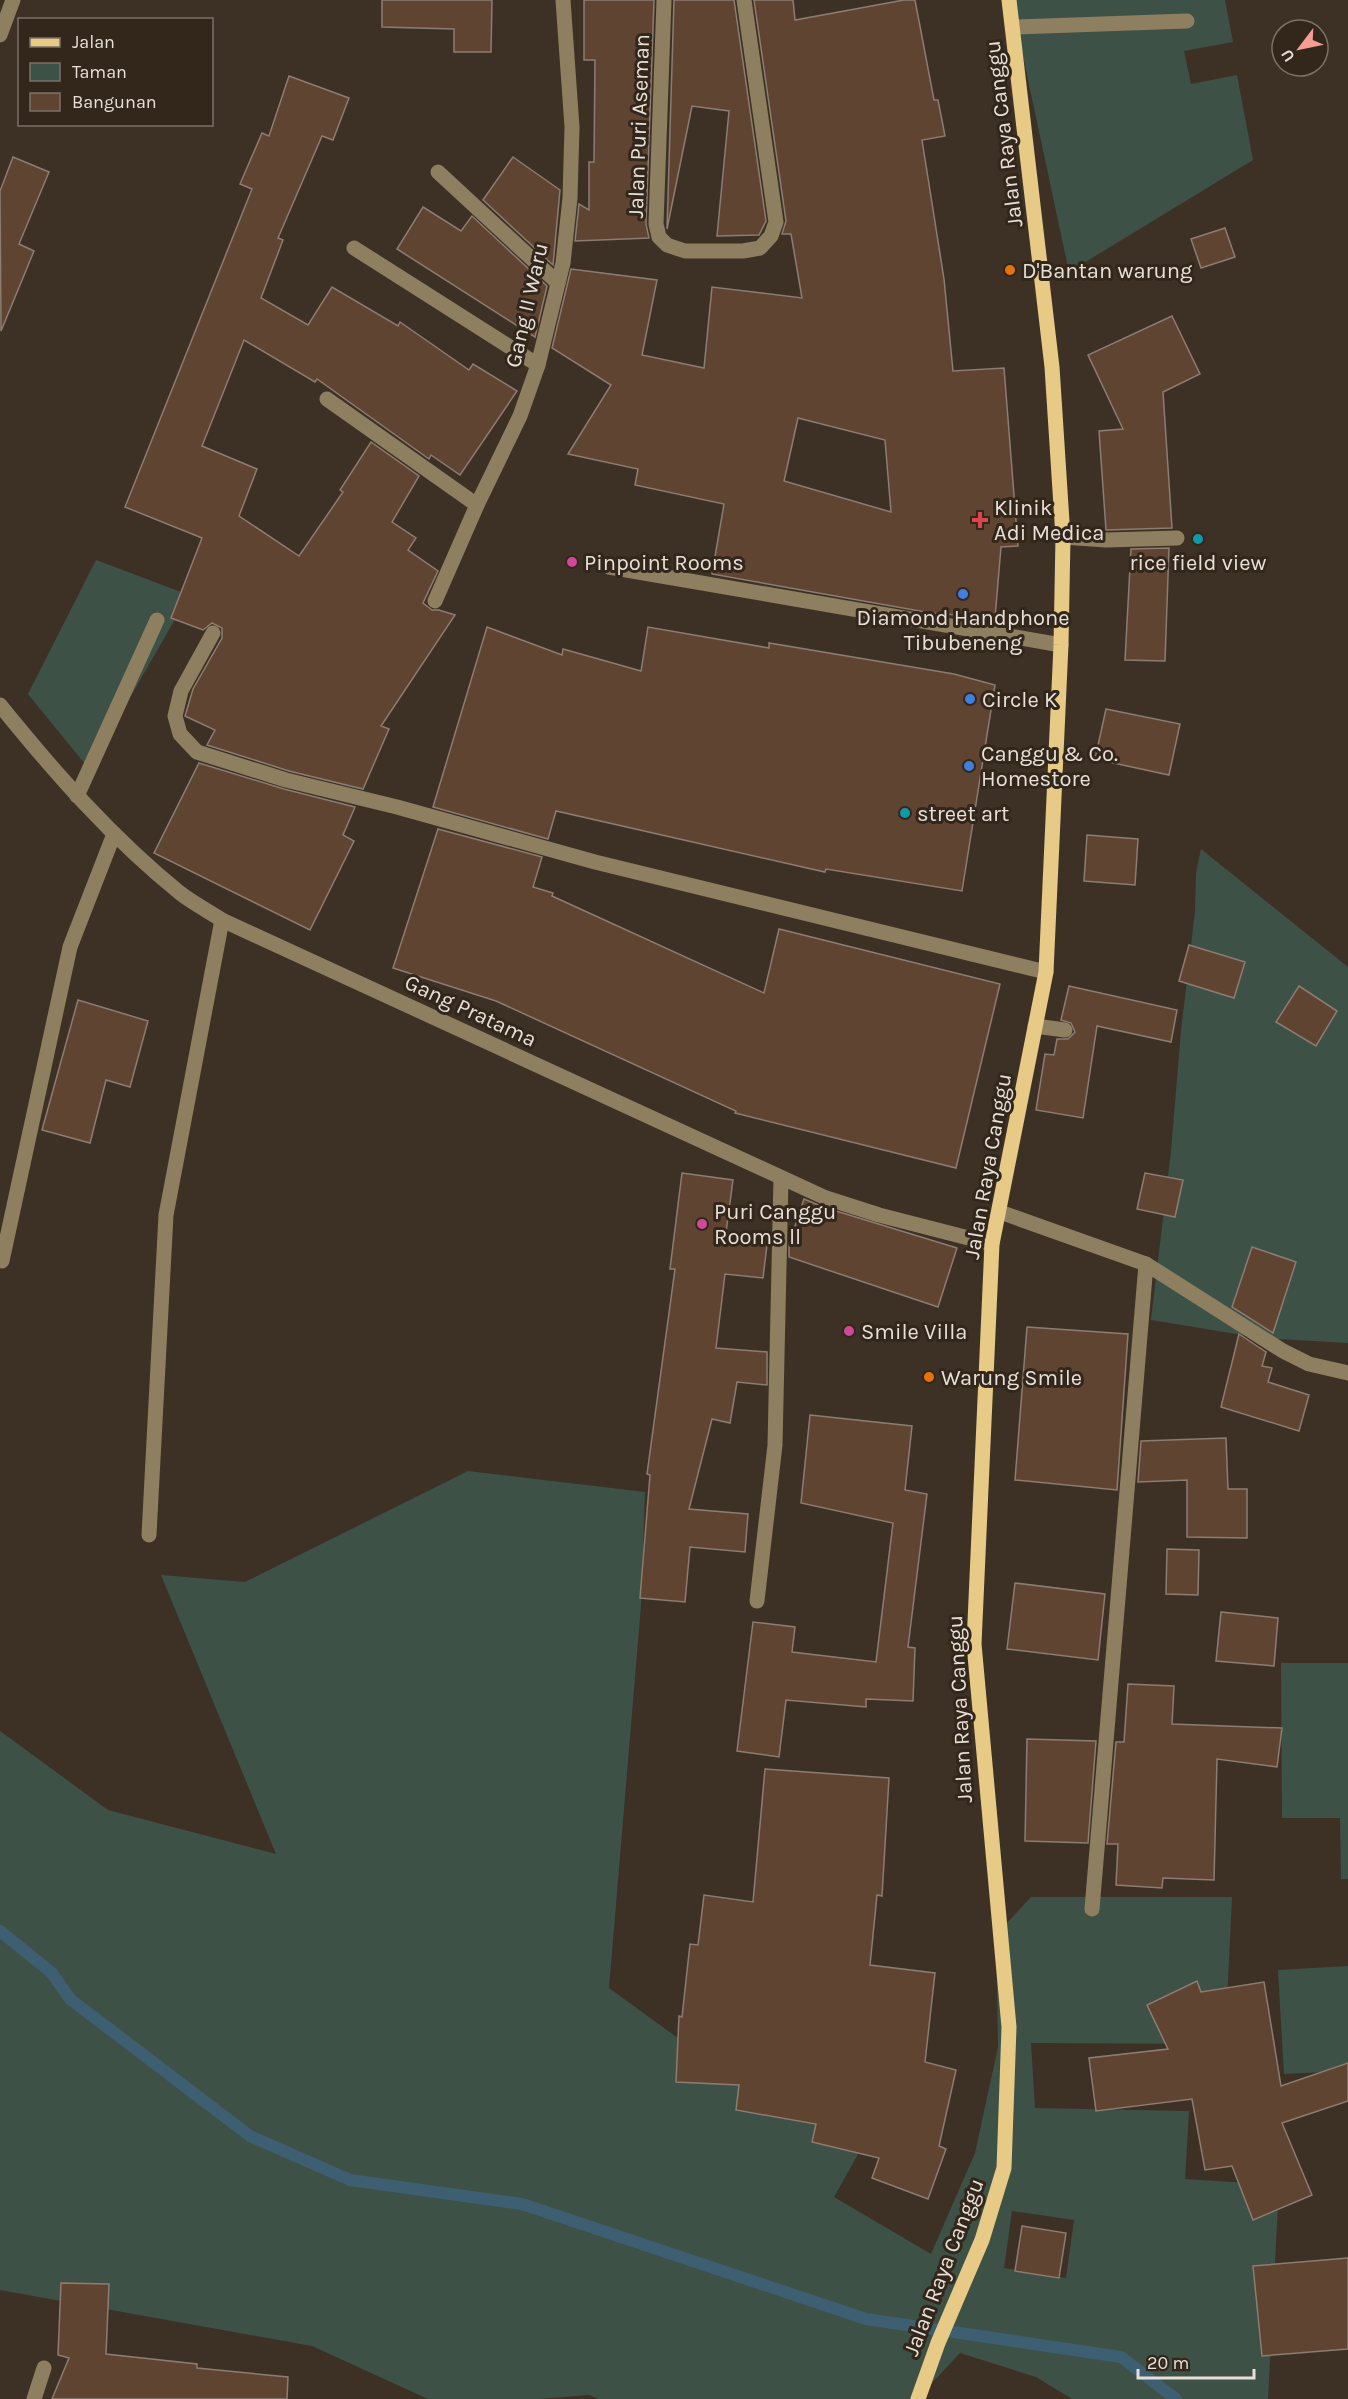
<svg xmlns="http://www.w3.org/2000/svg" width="1348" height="2399" viewBox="0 0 1348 2399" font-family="Karla,sans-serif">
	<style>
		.green { fill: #3e5147; fill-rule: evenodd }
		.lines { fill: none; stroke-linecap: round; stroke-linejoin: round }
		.stream { stroke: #3d5f71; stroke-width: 12 }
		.building { fill: #604432; stroke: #8d7c71; stroke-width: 1.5; fill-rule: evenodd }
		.minor { stroke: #8d7f5f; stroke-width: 15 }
		.major { stroke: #e6ca86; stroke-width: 15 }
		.food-dot { fill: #e8710a; stroke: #33271c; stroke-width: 2 }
		.health-dot { fill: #e0444e; stroke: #33271c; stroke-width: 2 }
		.culture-dot { fill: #0f9aa8; stroke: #33271c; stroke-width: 2 }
		.hotel-dot { fill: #d1479c; stroke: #33271c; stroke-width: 2 }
		.shop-dot { fill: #3f7fe0; stroke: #33271c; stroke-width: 2 }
		.labels { text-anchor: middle; stroke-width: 6; stroke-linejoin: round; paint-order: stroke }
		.street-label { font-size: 22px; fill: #e8e0d8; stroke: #33271c }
		.poi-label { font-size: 22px; fill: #e8e0d8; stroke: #33271c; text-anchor: start }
	</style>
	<rect width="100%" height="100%" fill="#3d3126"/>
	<g class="green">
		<path d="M 1011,0 L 1225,0 L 1233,42 L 1184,51 L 1191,84 L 1237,75 L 1253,160 L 1069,272 Z"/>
		<path d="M 96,560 L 189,595 L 89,769 L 28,694 Z"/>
		<path d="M 1201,849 L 1348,967 L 1348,1343 L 1261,1338 L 1151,1320 L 1171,1151 L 1181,1031 L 1195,911 L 1196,873 Z"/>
		<path d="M 468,1471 L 645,1492 L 641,1605 L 609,1988 L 737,2081 L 875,2124 L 834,2197 L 931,2254 L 975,2153 L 998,2047 L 996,1935 L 1031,1897 L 1232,1897 L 1225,2044 L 1031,2043 L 1035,2108 L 1189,2111 L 1185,2179 L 1279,2185 L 1268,2399 L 1072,2399 L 1036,2377 L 960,2353 L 917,2399 L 598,2399 L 589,2395 L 539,2399 L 428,2399 L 312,2346 L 0,2290 L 0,1731 L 108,1810 L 276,1854 L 161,1575 L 245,1582 ZM 1012,2211 L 1074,2220 L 1066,2278 L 1004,2268 Z"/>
		<path d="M 1281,1663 L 1348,1663 L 1348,1879 L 1341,1879 L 1340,1818 L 1282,1818 Z"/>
		<path d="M 1348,1966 L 1348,2071 L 1284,2074 L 1278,1970 Z"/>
	</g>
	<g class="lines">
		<path class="stream" d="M 0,1931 L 52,1973 L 70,1999 L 250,2136 L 350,2180 L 522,2204 L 866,2319 L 1121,2357 L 1176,2399"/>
	</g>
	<g class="building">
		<path d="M 382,0 L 492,0 L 491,52 L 454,52 L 454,29 L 382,27 Z"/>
		<path d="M 584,0 L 654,0 L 646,224 L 649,238 L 575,241 L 579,204 L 589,210 L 589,162 L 594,162 L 595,60 L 584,60 Z"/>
		<path d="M 674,0 L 734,0 L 766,221 L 759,235 L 717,236 L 729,111 L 692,106 L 667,229 Z"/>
		<path d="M 754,0 L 793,0 L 795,20 L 904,0 L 915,0 L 934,100 L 938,100 L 945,136 L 922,140 L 944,279 L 953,371 L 1004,368 L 1018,546 L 1001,547 L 995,618 L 931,613 L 712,574 L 724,504 L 635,485 L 638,469 L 568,454 L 611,385 L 552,348 L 571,269 L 657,280 L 642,355 L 704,368 L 712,287 L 802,298 L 791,234 L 782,234 L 786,221 ZM 798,418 L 885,440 L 891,512 L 784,481 Z"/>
		<path d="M 289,76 L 349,98 L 333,140 L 322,136 L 278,238 L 283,240 L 261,298 L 308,325 L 332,287 L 398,326 L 400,322 L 469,370 L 473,364 L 517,391 L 460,475 L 431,455 L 429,459 L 317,379 L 315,382 L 244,340 L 202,446 L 257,469 L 239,516 L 299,556 L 343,492 L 340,490 L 371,442 L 419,476 L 392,522 L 416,538 L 408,550 L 438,571 L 423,603 L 432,610 L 439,610 L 455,615 L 381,726 L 389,729 L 363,789 L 289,771 L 207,745 L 215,730 L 185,716 L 193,689 L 222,638 L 222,628 L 212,623 L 203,630 L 171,618 L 202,538 L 125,507 L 252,189 L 240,184 L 262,133 L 269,136 Z"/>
		<path d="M 13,157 L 49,172 L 19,244 L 34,251 L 1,331 L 0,191 Z"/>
		<path d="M 513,157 L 560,190 L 553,265 L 483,200 Z"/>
		<path d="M 423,207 L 461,231 L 472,216 L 547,286 L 535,337 L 397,249 Z"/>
		<path d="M 1225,228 L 1235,257 L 1201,268 L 1191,239 Z"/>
		<path d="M 1172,316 L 1200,374 L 1163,392 L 1172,528 L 1106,530 L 1099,431 L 1123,429 L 1088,355 Z"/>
		<path d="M 1169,548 L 1165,661 L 1125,660 L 1131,549 Z"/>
		<path d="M 487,627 L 562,655 L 563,649 L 641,671 L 648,627 L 769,648 L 769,643 L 954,674 L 995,685 L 962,891 L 826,869 L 825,872 L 556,811 L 548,839 L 433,807 Z"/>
		<path d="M 1106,709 L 1180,724 L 1169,775 L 1095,759 Z"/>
		<path d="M 199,763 L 284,789 L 355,807 L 343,835 L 354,841 L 310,930 L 154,853 Z"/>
		<path d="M 438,829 L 542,857 L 533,887 L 553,893 L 552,896 L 764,993 L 779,929 L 1000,984 L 956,1168 L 735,1113 L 736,1111 L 496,1001 L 393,968 Z"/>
		<path d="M 1087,835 L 1138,839 L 1135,885 L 1084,881 Z"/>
		<path d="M 1189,945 L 1245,962 L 1234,998 L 1179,981 Z"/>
		<path d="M 1069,986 L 1177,1010 L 1171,1042 L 1097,1026 L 1083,1118 L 1036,1110 L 1045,1054 L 1054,1055 L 1057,1039 L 1068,1039 L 1075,1032 L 1071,1023 L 1061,1020 Z"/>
		<path d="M 1299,986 L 1337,1011 L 1316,1046 L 1276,1022 Z"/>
		<path d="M 78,1000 L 148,1021 L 130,1087 L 106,1080 L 90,1143 L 42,1130 Z"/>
		<path d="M 682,1173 L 733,1180 L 725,1240 L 767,1245 L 763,1278 L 725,1274 L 716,1348 L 767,1352 L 767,1385 L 737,1382 L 730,1423 L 712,1419 L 689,1509 L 748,1514 L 745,1552 L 690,1547 L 685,1602 L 640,1598 L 650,1475 L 647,1474 L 675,1269 L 670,1269 Z"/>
		<path d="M 1145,1173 L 1183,1180 L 1175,1217 L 1137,1209 Z"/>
		<path d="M 804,1199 L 823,1207 L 957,1248 L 938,1307 L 789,1257 L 789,1244 Z"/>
		<path d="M 1252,1247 L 1296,1262 L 1273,1333 L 1232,1307 Z"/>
		<path d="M 1027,1327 L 1128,1334 L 1117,1490 L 1015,1480 Z"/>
		<path d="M 1239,1334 L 1266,1352 L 1262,1366 L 1272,1368 L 1268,1382 L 1309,1395 L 1299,1431 L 1221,1407 Z"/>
		<path d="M 810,1415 L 912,1426 L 905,1490 L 927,1494 L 908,1647 L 915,1648 L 913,1701 L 866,1699 L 866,1707 L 786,1700 L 779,1757 L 737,1751 L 753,1622 L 795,1627 L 792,1652 L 876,1662 L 893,1523 L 801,1503 Z"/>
		<path d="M 1226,1438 L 1228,1489 L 1247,1489 L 1247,1538 L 1187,1537 L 1187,1480 L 1138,1482 L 1141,1441 Z"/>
		<path d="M 1167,1549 L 1199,1550 L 1198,1595 L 1166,1594 Z"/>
		<path d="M 1015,1583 L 1105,1594 L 1098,1660 L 1007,1649 Z"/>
		<path d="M 1221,1612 L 1278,1618 L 1274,1666 L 1216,1661 Z"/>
		<path d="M 1128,1684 L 1174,1686 L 1172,1724 L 1282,1728 L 1277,1767 L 1217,1759 L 1214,1880 L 1163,1878 L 1162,1888 L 1116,1885 L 1118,1844 L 1107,1844 L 1116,1742 L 1124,1742 Z"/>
		<path d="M 1027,1739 L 1096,1741 L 1088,1843 L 1025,1841 Z"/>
		<path d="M 765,1769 L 889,1778 L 882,1896 L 877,1895 L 870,1965 L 935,1973 L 925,2062 L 956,2070 L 939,2146 L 946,2149 L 928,2199 L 872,2178 L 879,2158 L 812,2142 L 816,2124 L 736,2110 L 739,2085 L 676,2082 L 679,2016 L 682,2017 L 690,1944 L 698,1945 L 704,1895 L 753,1902 Z"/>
		<path d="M 1197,1981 L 1201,1992 L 1264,1982 L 1281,2086 L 1348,2063 L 1348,2101 L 1282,2123 L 1312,2195 L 1253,2220 L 1232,2166 L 1205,2170 L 1192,2099 L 1096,2111 L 1089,2058 L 1168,2049 L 1147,2005 Z"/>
		<path d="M 1022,2226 L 1066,2233 L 1059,2278 L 1015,2271 Z"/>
		<path d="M 1348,2258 L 1348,2349 L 1262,2356 L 1253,2266 Z"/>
		<path d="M 61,2283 L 109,2284 L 106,2354 L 197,2364 L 197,2368 L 288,2377 L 287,2399 L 52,2399 L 69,2358 L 58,2355 Z"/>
	</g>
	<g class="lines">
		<g class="minor">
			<path d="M 664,0 L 656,224 L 659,237 L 667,245 L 685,251 L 743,251 L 760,248 L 771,236 L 776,222 L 744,0"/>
			<path d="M 1014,27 L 1187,21"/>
			<path d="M 0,35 L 13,0"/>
			<path d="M 438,172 L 558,283"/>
			<path d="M 354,248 L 538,365"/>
			<path d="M 327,399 L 477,505"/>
			<path d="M 1063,537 L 1106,540 L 1177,538"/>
			<path d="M 609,567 L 1061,645"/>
			<path d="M 435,601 L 477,505 L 520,416 L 538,365 L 563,263 L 570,198 L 572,127 L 563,0"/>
			<path d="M 213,633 L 181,691 L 175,716 L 180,734 L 197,752 L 286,780 L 397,807 L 595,862 L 1046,972"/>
			<path d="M 0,705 C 55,773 112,838 180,893 C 193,903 208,911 222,920 L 826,1198 L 879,1215 L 992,1244"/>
			<path d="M 77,796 L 157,620"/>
			<path d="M 1035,1026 L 1065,1030"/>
			<path d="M 1000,1212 L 1146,1264 L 1283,1351 L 1309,1364 L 1348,1373"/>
			<path d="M 2,1261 L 70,947 L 114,834"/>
			<path d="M 149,1535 L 166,1215 L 222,920"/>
			<path d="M 757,1601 L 775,1445 L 781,1178"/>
			<path d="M 1092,1909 L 1146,1264"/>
			<path d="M 34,2399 L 44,2368"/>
		</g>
		<path class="major" d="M 918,2399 L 938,2343 L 982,2240 L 1004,2168 L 1009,2027 L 974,1644 L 992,1244 L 1046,972 L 1061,645 L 1063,537 L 1052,367 L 1009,0"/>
	</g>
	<g class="food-dot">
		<circle cx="1010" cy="270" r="6"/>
		<circle cx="929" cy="1377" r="6"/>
	</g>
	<path class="health-dot" d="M977 511h6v6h6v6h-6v6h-6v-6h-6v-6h6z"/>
	<g class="culture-dot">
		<circle cx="1198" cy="539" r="6"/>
		<circle cx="905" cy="813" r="6"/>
	</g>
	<g class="hotel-dot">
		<circle cx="572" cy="562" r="6"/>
		<circle cx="702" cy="1224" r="6"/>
		<circle cx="849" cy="1331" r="6"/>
	</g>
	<g class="shop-dot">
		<circle cx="963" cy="594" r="6"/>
		<circle cx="970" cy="699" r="6"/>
		<circle cx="969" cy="766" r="6"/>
	</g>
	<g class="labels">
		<g class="street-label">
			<text transform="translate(638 126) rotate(-88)" y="8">Jalan Puri Aseman</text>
			<text transform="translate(1003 134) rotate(-97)" y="8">Jalan Raya Canggu</text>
			<text transform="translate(526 305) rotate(-77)" y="8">Gang II Waru</text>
			<text transform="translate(471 1010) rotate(25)" y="8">Gang Pratama</text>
			<text transform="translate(987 1166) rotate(-80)" y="8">Jalan Raya Canggu</text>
			<text transform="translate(959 1709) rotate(-93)" y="8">Jalan Raya Canggu</text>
			<text transform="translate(943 2267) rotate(-69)" y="8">Jalan Raya Canggu</text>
		</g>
		<g class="poi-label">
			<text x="1022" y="278">D'Bantan warung</text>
			<text x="994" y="515">Klinik<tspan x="994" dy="25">Adi Medica</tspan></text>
			<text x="584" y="570">Pinpoint Rooms</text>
			<text x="1198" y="570" text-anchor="middle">rice field view</text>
			<text x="963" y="625" text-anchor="middle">Diamond Handphone<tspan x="963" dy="25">Tibubeneng</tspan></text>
			<text x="982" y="707">Circle K</text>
			<text x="981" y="761">Canggu &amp; Co.<tspan x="981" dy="25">Homestore</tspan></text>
			<text x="917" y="821">street art</text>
			<text x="714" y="1219">Puri Canggu<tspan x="714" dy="25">Rooms ll</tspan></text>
			<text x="861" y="1339">Smile Villa</text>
			<text x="941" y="1385">Warung Smile</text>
		</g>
	</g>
	<rect x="18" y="18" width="195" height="108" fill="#33271c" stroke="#7b7167" stroke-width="1.5"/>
	<rect x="30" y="38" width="30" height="9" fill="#e6ca86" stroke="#7b7167" stroke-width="1.5"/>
	<text x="72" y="48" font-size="18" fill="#e8e0d8">Jalan</text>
	<rect x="30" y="63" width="30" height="18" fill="#3e5147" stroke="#7b7167" stroke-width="1.5"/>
	<text x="72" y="78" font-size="18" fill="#e8e0d8">Taman</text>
	<rect x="30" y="93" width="30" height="18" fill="#604432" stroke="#7b7167" stroke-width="1.5"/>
	<text x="72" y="108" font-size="18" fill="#e8e0d8">Bangunan</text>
	<g transform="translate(1300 48) rotate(238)"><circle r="28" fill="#33271c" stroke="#7b7167" stroke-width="1.5"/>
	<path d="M0-4.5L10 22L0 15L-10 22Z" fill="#f59c93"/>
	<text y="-9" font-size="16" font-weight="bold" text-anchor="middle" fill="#e8e0d8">U</text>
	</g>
	<path d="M1138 2369v9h116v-9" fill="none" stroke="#e8e0d8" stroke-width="3"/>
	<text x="1147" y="2369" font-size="18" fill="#e8e0d8" stroke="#33271c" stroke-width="4.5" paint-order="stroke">20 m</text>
</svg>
